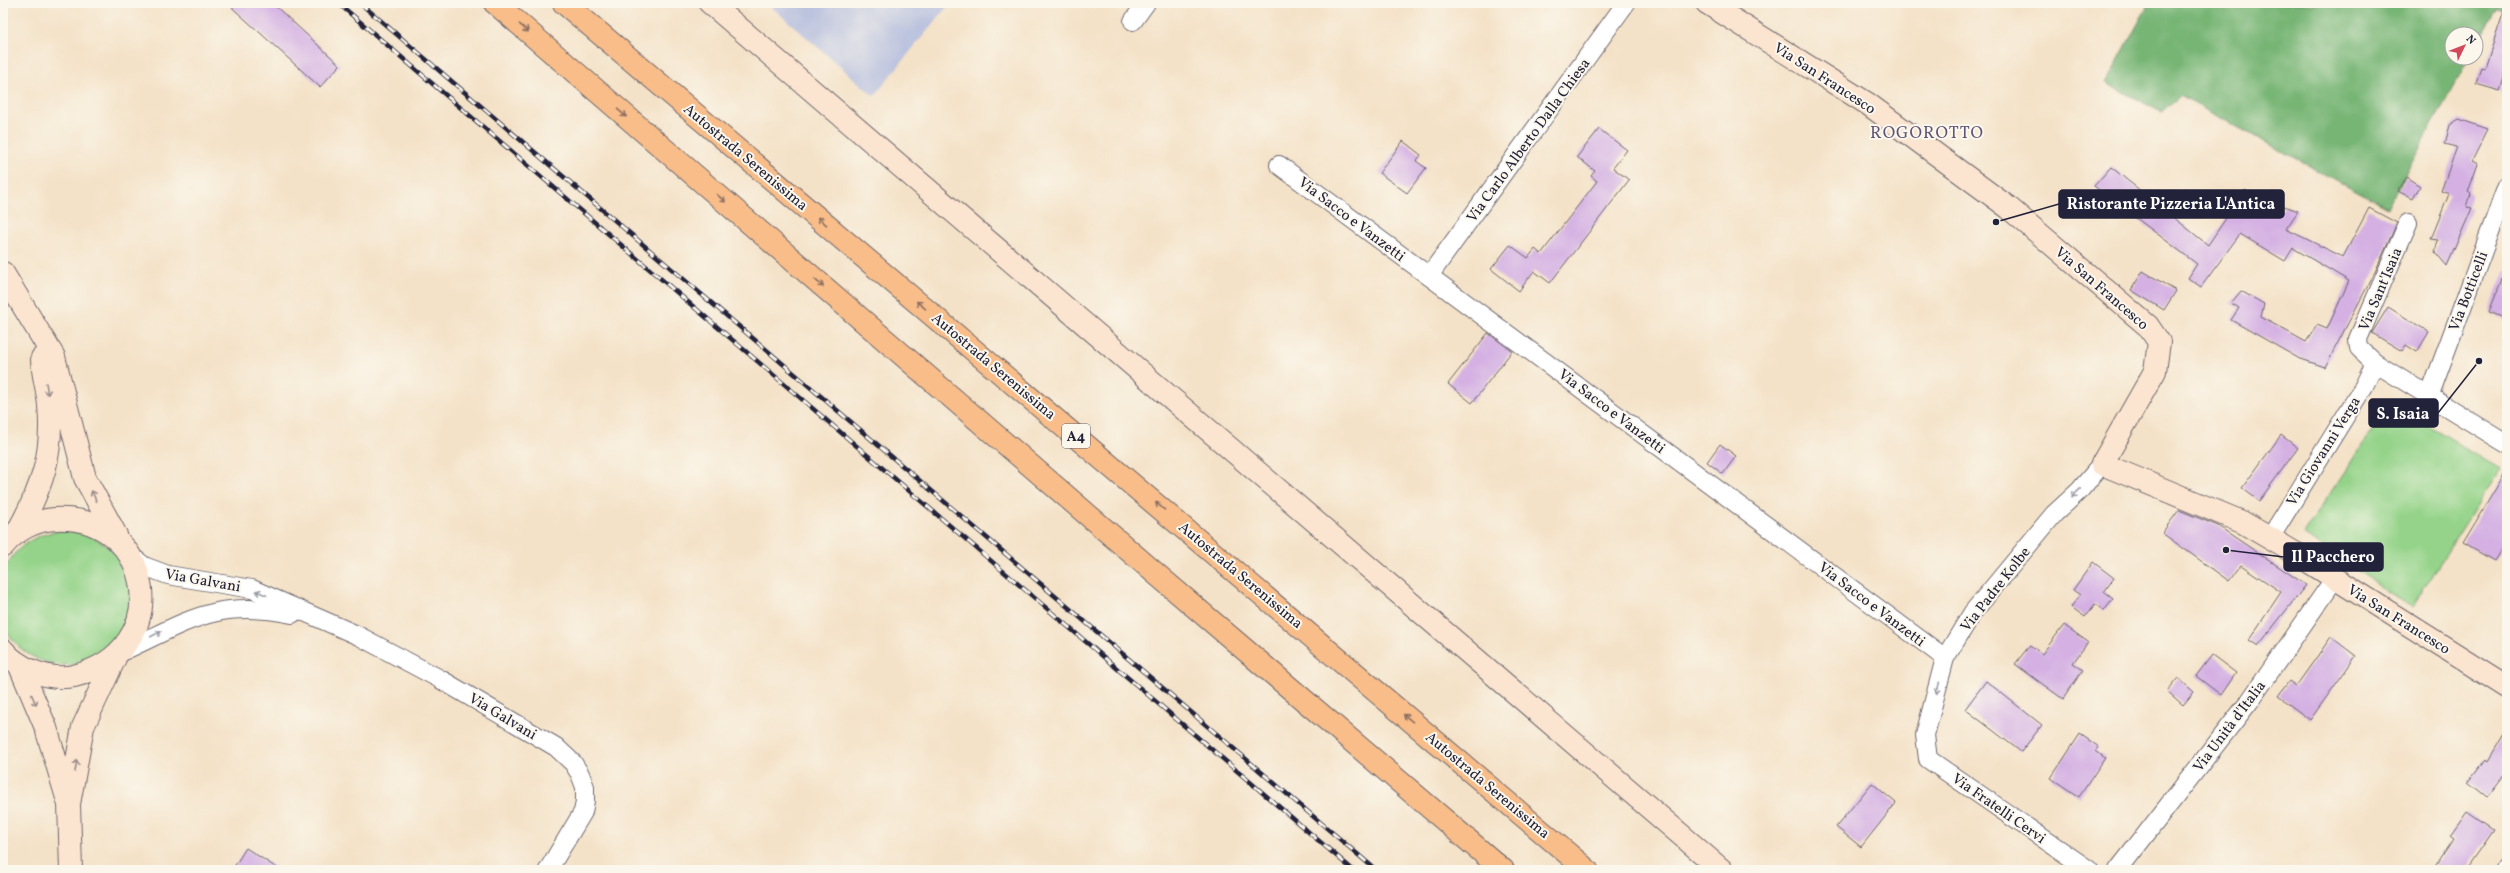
<svg xmlns="http://www.w3.org/2000/svg" width="2510" height="873" viewBox="0 0 2510 873" font-family="Vollkorn,serif">
	<style>
		.industrial { fill: #bcc3de }
		.green { fill: #94d389; stroke: #5b7a62 }
		.forest { fill: #77b575; stroke: #4c6c58 }
		.building { fill: #d4b0e3 }
		.lines { fill: none; stroke-linecap: round; stroke-linejoin: round }
		.street-casing { stroke: #6c656c; stroke-width: 20 }
		.secondary-casing { stroke: #6c656c; stroke-width: 24 }
		.highway-casing { stroke: #6c656c; stroke-width: 24 }
		.street { stroke: #fff; stroke-width: 18 }
		.secondary { stroke: #fce5d0; stroke-width: 22 }
		.highway { stroke: #f8bd89; stroke-width: 22 }
		.rail-casing { stroke: #22223b; stroke-width: 4.5 }
		.rail { stroke: #fbf7ec; stroke-width: 3; stroke-dasharray: 9; stroke-linecap: butt }
		.oneway { stroke: #8d7062 }
		.oneway2 { stroke: #9a8d8d }
		.oneway3 { stroke: #9c9ca7 }
		.labels { text-anchor: middle; stroke-width: 4; stroke-linejoin: round; paint-order: stroke }
		.shield { fill: #fbf7ec; stroke: #636270; stroke-width: 1 }
		.shield-label { font-size: 14px; font-weight: bold; fill: #22223b }
		.street-label { font-size: 15px; fill: #22223b; stroke: #fbf7ec }
		.quarter-label { font-size: 17px; letter-spacing: 1px; fill: #605476; stroke: #fbf7ec }
		.leader { fill: none; stroke: #22223b; stroke-width: 1.5 }
		.callout-dot { fill: #22223b; stroke: #fbf7ec; stroke-width: 1.5 }
		.callout { fill: #22223b; stroke: #22223b; stroke-width: 1.5 }
		.callout-label { font-size: 16px; text-anchor: middle; font-weight: bold; fill: #fff }
	</style>
	<rect width="100%" height="100%" fill="#fbf7ec"/>
	<filter id="ink" filterUnits="userSpaceOnUse"><feTurbulence type="fractalNoise" baseFrequency=".025" numOctaves="2"/><feDisplacementMap in="SourceGraphic" scale="8" xChannelSelector="R" yChannelSelector="G"/><feConvolveMatrix kernelMatrix="1 2 1 2 8 2 1 2 1" color-interpolation-filters="sRGB"/></filter>
	<filter id="wash" filterUnits="userSpaceOnUse"><feTurbulence type="fractalNoise" baseFrequency=".012" numOctaves="4" result="noise"/><feDisplacementMap in="SourceGraphic" scale="16" xChannelSelector="R" yChannelSelector="G"/><feGaussianBlur stdDeviation="0.9" result="paint"/><feColorMatrix in="noise" values="0 0 0 0 0 0 0 0 0 0 0 0 0 0 0 0 0 1.4 0 .05"/><feComposite in="paint" operator="in"/></filter>
	<g filter="url(#wash)">
		<rect width="100%" height="100%" fill="#f4e2c8"/>
		<path class="industrial" d="M 767,3 L 950,3 L 874,96 Z"/>
		<g class="green">
			<path d="M 2391,402 L 2500,469 L 2412,607 L 2303,534 Z"/>
			<circle cx="65" cy="598" r="67"/>
		</g>
		<path class="forest" d="M 2149,3 L 2507,3 L 2507,10 L 2496,9 L 2476,46 L 2476,34 L 2452,34 L 2452,58 L 2469,58 L 2387,208 L 2180,96 L 2161,112 L 2106,83 Z"/>
		<g id="blocks">
			<g class="building">
				<path d="M 227,3 L 272,3 L 340,65 L 320,87 Z"/>
				<path d="M 2504,11 L 2507,11 L 2507,68 L 2500,91 L 2476,84 L 2481,67 L 2485,68 Z"/>
				<path d="M 2459,119 L 2488,129 L 2472,161 L 2478,164 L 2468,192 L 2471,194 L 2467,207 L 2472,208 L 2447,266 L 2435,252 L 2438,240 L 2431,239 L 2449,194 L 2441,191 L 2457,147 L 2445,144 L 2450,125 Z"/>
				<path d="M 1599,129 L 1627,150 L 1613,168 L 1629,180 L 1550,283 L 1534,271 L 1519,291 L 1491,269 L 1510,245 L 1528,258 L 1535,249 L 1541,254 L 1597,181 L 1591,176 L 1595,171 L 1577,157 Z"/>
				<path d="M 1403,141 L 1421,155 L 1416,161 L 1426,168 L 1407,193 L 1379,173 Z"/>
				<path d="M 2111,167 L 2208,245 L 2245,190 L 2278,212 L 2284,206 L 2298,211 L 2286,229 L 2343,257 L 2369,208 L 2397,223 L 2375,272 L 2325,367 L 2298,358 L 2231,320 L 2239,308 L 2231,303 L 2241,291 L 2264,304 L 2261,317 L 2306,342 L 2317,325 L 2327,329 L 2349,281 L 2293,248 L 2285,261 L 2240,234 L 2201,287 L 2188,278 L 2197,264 L 2094,186 Z"/>
				<path d="M 2406,177 L 2420,186 L 2413,199 L 2398,191 Z"/>
				<path d="M 2506,269 L 2507,269 L 2507,319 L 2489,312 Z"/>
				<path d="M 2143,271 L 2176,291 L 2164,310 L 2131,290 Z"/>
				<path d="M 2388,307 L 2429,332 L 2417,352 L 2406,345 L 2402,351 L 2372,333 Z"/>
				<path d="M 1488,333 L 1512,351 L 1472,403 L 1448,384 Z"/>
				<path d="M 2281,435 L 2298,448 L 2259,501 L 2242,488 Z"/>
				<path d="M 1720,444 L 1736,456 L 1723,474 L 1707,462 Z"/>
				<path d="M 2507,470 L 2507,540 L 2494,561 L 2463,543 Z"/>
				<path d="M 2179,510 L 2218,526 L 2306,585 L 2258,646 L 2249,640 L 2281,592 L 2241,565 L 2229,581 L 2162,533 Z"/>
				<path d="M 2093,562 L 2114,578 L 2104,592 L 2113,599 L 2104,611 L 2095,604 L 2085,617 L 2071,607 L 2080,595 L 2073,590 Z"/>
				<path d="M 2064,625 L 2088,642 L 2073,663 L 2083,670 L 2063,699 L 2015,664 L 2030,645 L 2042,654 Z"/>
				<path d="M 2331,637 L 2356,656 L 2310,720 L 2278,696 L 2289,681 L 2296,686 Z"/>
				<path d="M 2212,655 L 2236,673 L 2221,695 L 2196,676 Z"/>
				<path d="M 2178,678 L 2194,692 L 2183,705 L 2167,691 Z"/>
				<path d="M 1986,681 L 2042,725 L 2021,752 L 1965,709 Z"/>
				<path d="M 2507,729 L 2507,771 L 2487,797 L 2468,782 L 2485,759 L 2488,761 Z"/>
				<path d="M 2080,734 L 2099,747 L 2096,751 L 2105,758 L 2079,797 L 2051,778 Z"/>
				<path d="M 1872,783 L 1896,803 L 1861,847 L 1836,827 Z"/>
				<path d="M 2467,812 L 2493,830 L 2465,870 L 2433,870 L 2454,839 L 2450,836 Z"/>
				<path d="M 246,848 L 280,870 L 232,870 Z"/>
			</g>
		</g>
	</g>
	<g filter="url(#ink)">
		<use href="#blocks" fill-opacity="0" stroke="#6c656c" stroke-width="1"/>
		<g class="lines">
			<g class="street-casing">
				<g id="street">
					<path d="M 1133,21 L 1146,3"/>
					<path d="M 1279,165 L 1945,658"/>
					<path d="M 2408,223 L 2358,339 L 2359,348 L 2375,363 L 2507,444"/>
					<path d="M 1429,276 L 1626,3"/>
					<path d="M 2429,397 L 2507,186"/>
					<path d="M 2270,538 L 2364,386 L 2375,363"/>
					<path d="M 131,556 L 144,566 L 168,575 L 252,589 L 359,636 L 440,679 L 556,747 L 573,763 L 580,774 L 585,787 L 585,801 L 583,812 L 548,870"/>
					<path d="M 121,652 C 187,622 215,598 292,614"/>
					<path d="M 2089,870 L 1928,759 L 1925,735 L 1945,658 L 1973,612 L 2054,514 L 2080,490 L 2102,464"/>
					<path d="M 2118,870 L 2249,702 L 2335,578"/>
					<path d="M 2504,870 L 2507,866"/>
				</g>
			</g>
			<g class="secondary-casing">
				<g id="secondary">
					<path d="M 710,3 L 1722,870"/>
					<path d="M 1707,3 L 1868,104 L 2009,208 L 2148,326 L 2159,342 L 2155,371 L 2102,464 L 2242,522 L 2295,553 L 2507,687"/>
					<path d="M 3,273 L 54,357 L 85,478 L 116,535"/>
					<path d="M 18,531 C 41,489 54,455 49,406 C 48,390 42,374 42,358"/>
					<path d="M 3,546 C 16,530 35,520 55,519 C 155,514 177,651 74,676 C 50,681 18,669 3,650"/>
					<path d="M 19,664 L 46,728 L 68,801"/>
					<path d="M 71,870 L 69,804 L 83,727 L 115,658"/>
				</g>
			</g>
			<g class="highway-casing">
				<g id="highway">
					<path d="M 495,3 L 1155,573 L 1503,870"/>
					<path d="M 564,3 L 1587,870"/>
				</g>
			</g>
			<use href="#street" class="street"/>
			<use href="#secondary" class="secondary"/>
			<use href="#highway" class="highway"/>
			<g class="rail-casing">
				<g id="rail">
					<path d="M 338,3 L 1353,870"/>
					<path d="M 360,3 L 1376,870"/>
				</g>
			</g>
			<use href="#rail" class="rail"/>
		</g>
		<defs><path id="oneway-shaft" d="M-6 0H5M1.5-3L5.5 0L1.5 3" fill="none" stroke-width="1.6" stroke-linecap="round" stroke-linejoin="round"/></defs>
		<g class="oneway">
			<use href="#oneway-shaft" transform="translate(524 28) rotate(41)"/>
			<use href="#oneway-shaft" transform="translate(622 113) rotate(41)"/>
			<use href="#oneway-shaft" transform="translate(721 198) rotate(41)"/>
			<use href="#oneway-shaft" transform="translate(822 221) rotate(-140)"/>
			<use href="#oneway-shaft" transform="translate(819 283) rotate(41)"/>
			<use href="#oneway-shaft" transform="translate(921 305) rotate(-140)"/>
			<use href="#oneway-shaft" transform="translate(1160 506) rotate(-140)"/>
			<use href="#oneway-shaft" transform="translate(1408 718) rotate(-140)"/>
		</g>
		<g class="oneway2">
			<use href="#oneway-shaft" transform="translate(47 389) rotate(81)"/>
			<use href="#oneway-shaft" transform="translate(94 496) rotate(-116)"/>
			<use href="#oneway-shaft" transform="translate(34 700) rotate(67)"/>
			<use href="#oneway-shaft" transform="translate(76 766) rotate(-80)"/>
		</g>
		<g class="oneway3">
			<use href="#oneway-shaft" transform="translate(2076 493) rotate(136)"/>
			<use href="#oneway-shaft" transform="translate(261 593) rotate(-157)"/>
			<use href="#oneway-shaft" transform="translate(156 634) rotate(-28)"/>
			<use href="#oneway-shaft" transform="translate(1938 688) rotate(104)"/>
		</g>
	</g>
	<g class="labels">
		<rect class="shield" x="1062" y="424" width="28" height="24" rx="3"/>
		<g class="shield-label">
			<text x="1076" y="441">A4</text>
		</g>
		<g class="street-label">
			<text transform="translate(1825 78) rotate(33)" y="5">Via San Francesco</text>
			<text transform="translate(1528 140) rotate(-54)" y="5">Via Carlo Alberto Dalla Chiesa</text>
			<text transform="translate(746 157) rotate(40)" y="5">Autostrada Serenissima</text>
			<text transform="translate(1352 219) rotate(37)" y="5">Via Sacco e Vanzetti</text>
			<text transform="translate(2102 288) rotate(41)" y="5">Via San Francesco</text>
			<text transform="translate(2380 289) rotate(-67)" y="5">Via Sant'Isaia</text>
			<text transform="translate(2468 291) rotate(-69)" y="5">Via Botticelli</text>
			<text transform="translate(994 366) rotate(40)" y="5">Autostrada Serenissima</text>
			<text transform="translate(1612 411) rotate(37)" y="5">Via Sacco e Vanzetti</text>
			<text transform="translate(2323 451) rotate(-58)" y="5">Via Giovanni Verga</text>
			<text transform="translate(1241 575) rotate(40)" y="5">Autostrada Serenissima</text>
			<text transform="translate(203 580) rotate(10)" y="5">Via Galvani</text>
			<text transform="translate(1995 589) rotate(-52)" y="5">Via Padre Kolbe</text>
			<text transform="translate(1872 604) rotate(37)" y="5">Via Sacco e Vanzetti</text>
			<text transform="translate(2399 619) rotate(32)" y="5">Via San Francesco</text>
			<text transform="translate(503 716) rotate(31)" y="5">Via Galvani</text>
			<text transform="translate(2229 726) rotate(-53)" y="5">Via Unità d'Italia</text>
			<text transform="translate(1488 785) rotate(40)" y="5">Autostrada Serenissima</text>
			<text transform="translate(1999 808) rotate(35)" y="5">Via Fratelli Cervi</text>
		</g>
		<g class="quarter-label">
			<text x="1927" y="138">ROGOROTTO</text>
		</g>
	</g>
	<path class="leader" d="M1996 222L2059 204M2479 361L2438 413M2226 550L2284 557"/>
	<g class="callout-dot">
		<circle cx="1996" cy="222" r="4"/>
		<circle cx="2479" cy="361" r="4"/>
		<circle cx="2226" cy="550" r="4"/>
	</g>
	<g class="callout">
		<rect x="2059" y="190" width="225" height="28" rx="4"/>
		<rect x="2369" y="399" width="69" height="28" rx="4"/>
		<rect x="2284" y="543" width="99" height="28" rx="4"/>
	</g>
	<g class="callout-label">
		<text x="2171" y="209">Ristorante Pizzeria L'Antica</text>
		<text x="2403" y="419">S. Isaia</text>
		<text x="2333" y="562">Il Pacchero</text>
	</g>
	<rect width="2510" height="873" fill="none" stroke="#fbf7ec" stroke-width="16"/>
	<g transform="translate(2464 46) rotate(47)"><circle r="19" fill="#fbf7ec" stroke="#a4a2a5"/>
	<path d="M0-3L7 15L0 10L-7 15Z" fill="#d1495b"/>
	<text y="-6" font-size="11" font-weight="bold" text-anchor="middle" fill="#22223b">N</text>
	</g>
</svg>
